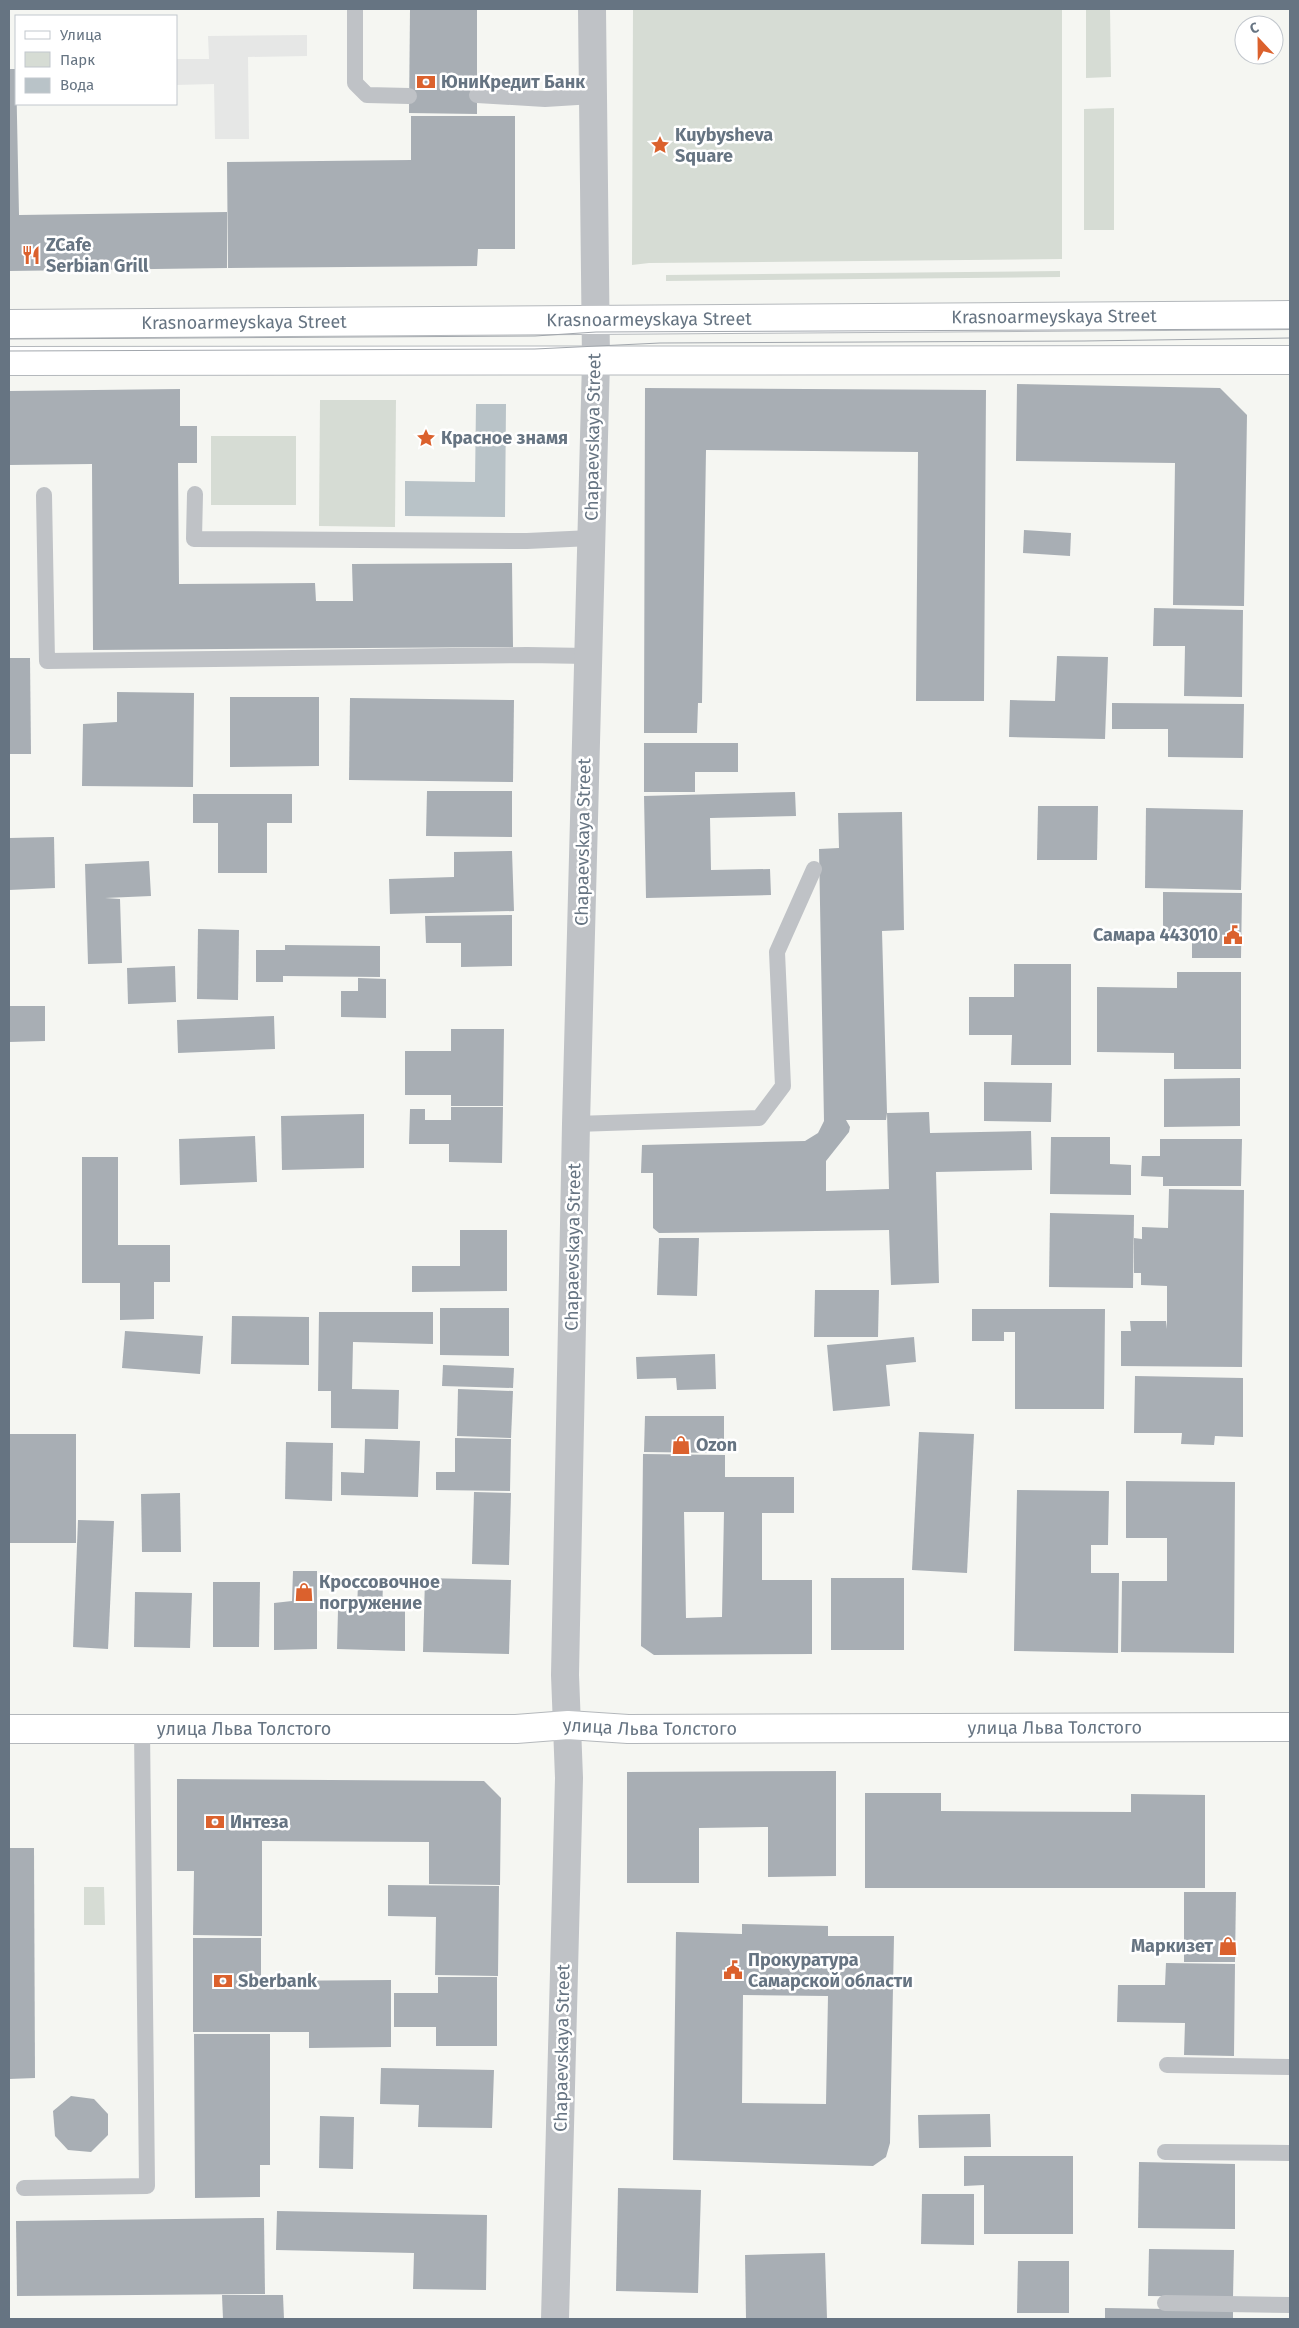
<svg xmlns="http://www.w3.org/2000/svg" width="1299" height="2328" viewBox="0 0 1299 2328" font-family="'Fira Sans',sans-serif">
	<style>
		.built { fill: #e6e7e6 }
		.green { fill: #d6dcd4 }
		.water { fill: #b9c3c8 }
		.building { fill: #a8aeb4; fill-rule: evenodd }
		.lines { fill: none; stroke-linecap: round; stroke-linejoin: round }
		.secondary-casing { stroke: #b4b8bc; stroke-width: 30 }
		.primary-casing { stroke: #b4b8bc; stroke-width: 30 }
		.lane { stroke: #bfc2c6; stroke-width: 16 }
		.street { stroke: #bfc2c6; stroke-width: 28 }
		.secondary { stroke: #fff; stroke-width: 28 }
		.primary { stroke: #fff; stroke-width: 28 }
		.tram { stroke: #a2a7ad; stroke-width: 1 }
		.labels { text-anchor: middle; stroke-width: 5; stroke-linejoin: round; paint-order: stroke }
		.poi-label { font-size: 18px; font-weight: bold; fill: #667482; stroke: #fff; text-anchor: start }
		.street-label { font-size: 18px; fill: #667482; stroke: #fff }
	</style>
	<rect width="100%" height="100%" fill="#f5f6f2"/>
	<path class="built" d="M 307,35 L 307,56 L 248,57 L 249,139 L 215,139 L 214,84 L 176,85 L 176,59 L 209,59 L 208,36 Z"/>
	<g class="green">
		<path d="M 633,9 L 1062,9 L 1062,259 L 649,263 L 632,265 Z"/>
		<path d="M 1086,9 L 1110,9 L 1111,77 L 1086,78 Z"/>
		<path d="M 1114,108 L 1114,230 L 1084,230 L 1084,109 Z"/>
		<path d="M 1060,271 L 1060,277 L 666,281 L 666,275 Z"/>
		<path d="M 320,400 L 396,400 L 395,527 L 319,526 Z"/>
		<rect x="211" y="436" width="85" height="69"/>
		<path d="M 84,1887 L 104,1887 L 105,1925 L 84,1925 Z"/>
	</g>
	<path class="water" d="M 476,404 L 506,404 L 505,517 L 405,516 L 405,481 L 475,482 Z"/>
	<g class="building">
		<path d="M 410,9 L 477,9 L 477,114 L 409,113 Z"/>
		<path d="M 9,69 L 16,69 L 19,215 L 227,212 L 227,268 L 9,271 Z"/>
		<path d="M 411,116 L 515,116 L 515,249 L 478,249 L 477,266 L 228,268 L 227,162 L 411,160 Z"/>
		<path d="M 1017,384 L 1220,388 L 1247,415 L 1244,606 L 1173,605 L 1175,463 L 1016,461 Z"/>
		<path d="M 645,388 L 986,390 L 984,701 L 916,701 L 918,452 L 706,450 L 702,703 L 698,703 L 697,733 L 644,733 Z"/>
		<path d="M 180,389 L 180,426 L 197,426 L 197,463 L 178,463 L 179,584 L 315,583 L 316,601 L 353,601 L 352,564 L 512,563 L 513,647 L 93,650 L 92,464 L 9,465 L 9,391 Z"/>
		<path d="M 1024,530 L 1071,533 L 1070,556 L 1023,553 Z"/>
		<path d="M 1154,608 L 1243,610 L 1242,697 L 1184,696 L 1185,646 L 1153,646 Z"/>
		<path d="M 1057,656 L 1108,657 L 1105,739 L 1009,737 L 1010,700 L 1055,701 Z"/>
		<path d="M 9,658 L 30,658 L 31,754 L 9,754 Z"/>
		<path d="M 117,692 L 194,693 L 193,787 L 82,786 L 83,724 L 117,722 Z"/>
		<path d="M 230,697 L 319,697 L 319,766 L 230,767 Z"/>
		<path d="M 350,698 L 514,700 L 513,782 L 349,780 Z"/>
		<path d="M 1112,703 L 1244,704 L 1243,758 L 1168,757 L 1168,729 L 1112,729 Z"/>
		<path d="M 644,743 L 738,743 L 738,772 L 695,772 L 695,792 L 644,792 Z"/>
		<path d="M 427,791 L 512,791 L 512,837 L 426,836 Z"/>
		<path d="M 795,792 L 796,816 L 710,818 L 711,870 L 770,869 L 771,895 L 646,898 L 644,796 Z"/>
		<path d="M 193,794 L 292,794 L 292,823 L 267,823 L 267,873 L 218,873 L 218,823 L 193,823 Z"/>
		<path d="M 1038,806 L 1098,806 L 1097,860 L 1037,860 Z"/>
		<path d="M 1146,808 L 1243,810 L 1241,890 L 1145,888 Z"/>
		<path d="M 902,812 L 904,930 L 882,931 L 887,1113 L 929,1112 L 930,1133 L 1031,1131 L 1032,1170 L 936,1172 L 939,1283 L 891,1285 L 889,1230 L 659,1233 L 653,1228 L 653,1173 L 641,1173 L 642,1145 L 805,1141 L 818,1133 L 824,1121 L 819,849 L 839,848 L 838,813 ZM 887,1113 L 889,1189 L 826,1191 L 826,1161 L 849,1132 L 850,1127 L 846,1120 L 886,1120 Z"/>
		<path d="M 54,837 L 55,888 L 9,890 L 9,838 Z"/>
		<path d="M 512,851 L 514,911 L 390,914 L 389,879 L 454,877 L 454,852 Z"/>
		<path d="M 149,861 L 151,896 L 105,898 L 120,899 L 122,963 L 88,964 L 85,864 Z"/>
		<path d="M 1163,892 L 1242,893 L 1241,958 L 1192,958 L 1192,935 L 1163,935 Z"/>
		<path d="M 512,915 L 512,966 L 461,967 L 461,943 L 426,943 L 425,916 Z"/>
		<path d="M 198,929 L 239,930 L 238,1000 L 197,999 Z"/>
		<path d="M 285,945 L 380,946 L 380,977 L 283,976 L 283,982 L 256,982 L 256,950 L 285,950 Z"/>
		<path d="M 1014,964 L 1071,964 L 1071,1065 L 1011,1065 L 1012,1035 L 969,1035 L 969,997 L 1014,997 Z"/>
		<path d="M 175,966 L 176,1002 L 128,1004 L 127,968 Z"/>
		<path d="M 1177,972 L 1241,972 L 1241,1069 L 1174,1069 L 1174,1053 L 1097,1052 L 1097,987 L 1177,988 Z"/>
		<path d="M 358,978 L 386,979 L 386,1018 L 341,1017 L 341,991 L 358,991 Z"/>
		<path d="M 9,1006 L 45,1006 L 45,1041 L 9,1042 Z"/>
		<path d="M 274,1016 L 275,1049 L 178,1053 L 177,1020 Z"/>
		<path d="M 451,1029 L 504,1029 L 503,1106 L 451,1106 L 451,1095 L 405,1095 L 405,1051 L 451,1051 Z"/>
		<path d="M 1240,1078 L 1240,1126 L 1164,1127 L 1164,1079 Z"/>
		<path d="M 984,1082 L 1052,1083 L 1051,1122 L 984,1121 Z"/>
		<path d="M 451,1107 L 503,1107 L 502,1163 L 449,1162 L 449,1144 L 409,1144 L 410,1109 L 425,1109 L 425,1120 L 451,1120 Z"/>
		<path d="M 364,1114 L 364,1168 L 282,1170 L 281,1116 Z"/>
		<path d="M 255,1136 L 257,1182 L 180,1185 L 179,1139 Z"/>
		<path d="M 1051,1137 L 1110,1137 L 1110,1164 L 1131,1165 L 1131,1195 L 1050,1194 Z"/>
		<path d="M 1160,1139 L 1242,1139 L 1241,1186 L 1163,1186 L 1163,1177 L 1141,1176 L 1142,1156 L 1160,1156 Z"/>
		<path d="M 82,1157 L 118,1157 L 118,1245 L 170,1245 L 170,1282 L 154,1282 L 154,1319 L 120,1320 L 120,1283 L 82,1283 Z"/>
		<path d="M 1169,1189 L 1244,1190 L 1242,1367 L 1121,1366 L 1121,1331 L 1131,1331 L 1130,1321 L 1166,1321 L 1167,1329 L 1167,1286 L 1141,1285 L 1141,1273 L 1134,1273 L 1134,1238 L 1142,1239 L 1142,1227 L 1168,1228 Z"/>
		<path d="M 1050,1213 L 1134,1215 L 1133,1288 L 1049,1287 Z"/>
		<path d="M 460,1230 L 507,1230 L 507,1291 L 412,1292 L 412,1266 L 460,1266 Z"/>
		<path d="M 659,1238 L 699,1238 L 697,1296 L 657,1295 Z"/>
		<path d="M 815,1290 L 879,1290 L 878,1337 L 814,1337 Z"/>
		<path d="M 440,1308 L 509,1308 L 509,1356 L 440,1355 Z"/>
		<path d="M 972,1309 L 1105,1309 L 1104,1409 L 1015,1409 L 1015,1332 L 1004,1332 L 1004,1341 L 972,1341 Z"/>
		<path d="M 319,1312 L 433,1312 L 433,1344 L 353,1342 L 352,1389 L 399,1390 L 398,1429 L 331,1428 L 331,1391 L 318,1391 Z"/>
		<path d="M 232,1316 L 309,1317 L 309,1365 L 231,1364 Z"/>
		<path d="M 125,1331 L 203,1336 L 200,1374 L 122,1368 Z"/>
		<path d="M 914,1337 L 916,1362 L 886,1365 L 890,1406 L 833,1411 L 827,1345 Z"/>
		<path d="M 715,1354 L 716,1389 L 677,1390 L 676,1378 L 637,1379 L 636,1357 Z"/>
		<path d="M 443,1365 L 514,1368 L 513,1388 L 442,1386 Z"/>
		<path d="M 1135,1376 L 1243,1378 L 1243,1437 L 1215,1436 L 1214,1445 L 1181,1444 L 1182,1433 L 1134,1433 Z"/>
		<path d="M 458,1389 L 513,1391 L 511,1438 L 457,1436 Z"/>
		<path d="M 645,1416 L 724,1416 L 724,1453 L 644,1452 Z"/>
		<path d="M 919,1432 L 974,1434 L 967,1573 L 912,1570 Z"/>
		<rect x="9" y="1434" width="67" height="109"/>
		<path d="M 455,1438 L 511,1439 L 510,1491 L 436,1490 L 436,1472 L 455,1472 Z"/>
		<path d="M 365,1439 L 420,1441 L 418,1497 L 341,1495 L 341,1472 L 364,1473 Z"/>
		<path d="M 286,1442 L 333,1443 L 332,1501 L 285,1499 Z"/>
		<path d="M 643,1454 L 725,1455 L 725,1477 L 794,1477 L 794,1513 L 762,1513 L 762,1580 L 812,1580 L 812,1654 L 654,1655 L 641,1646 ZM 684,1512 L 724,1512 L 722,1617 L 686,1618 Z"/>
		<path d="M 1126,1481 L 1235,1482 L 1234,1653 L 1121,1652 L 1122,1581 L 1167,1581 L 1167,1538 L 1126,1538 Z"/>
		<path d="M 1017,1490 L 1109,1491 L 1108,1545 L 1091,1545 L 1091,1573 L 1119,1573 L 1118,1653 L 1014,1651 Z"/>
		<path d="M 474,1492 L 511,1493 L 509,1565 L 472,1564 Z"/>
		<path d="M 180,1493 L 181,1552 L 142,1552 L 141,1494 Z"/>
		<path d="M 78,1520 L 114,1521 L 108,1649 L 73,1647 Z"/>
		<path d="M 293,1571 L 317,1571 L 317,1649 L 274,1650 L 274,1603 L 292,1601 Z"/>
		<path d="M 425,1578 L 511,1580 L 509,1654 L 423,1652 Z"/>
		<rect x="831" y="1578" width="73" height="72"/>
		<path d="M 213,1582 L 260,1582 L 259,1647 L 213,1647 Z"/>
		<path d="M 358,1584 L 383,1585 L 382,1610 L 405,1611 L 405,1651 L 337,1649 L 338,1610 L 357,1609 Z"/>
		<path d="M 135,1592 L 192,1593 L 190,1648 L 134,1647 Z"/>
		<path d="M 836,1771 L 836,1876 L 768,1877 L 768,1827 L 699,1828 L 699,1883 L 627,1883 L 627,1772 Z"/>
		<path d="M 177,1779 L 484,1781 L 501,1798 L 500,1885 L 429,1884 L 429,1842 L 262,1841 L 262,1936 L 193,1935 L 194,1871 L 177,1871 Z"/>
		<path d="M 865,1793 L 941,1793 L 941,1811 L 1131,1812 L 1131,1794 L 1205,1795 L 1205,1888 L 865,1888 Z"/>
		<path d="M 9,1848 L 34,1848 L 35,2078 L 9,2079 Z"/>
		<path d="M 388,1885 L 499,1886 L 498,1976 L 435,1975 L 436,1917 L 388,1916 Z"/>
		<path d="M 1184,1892 L 1236,1892 L 1235,1962 L 1184,1962 Z"/>
		<path d="M 742,1924 L 828,1926 L 828,1936 L 894,1936 L 890,2143 L 886,2157 L 873,2166 L 673,2160 L 676,1932 L 742,1934 ZM 743,1995 L 828,1996 L 826,2104 L 742,2103 Z"/>
		<path d="M 193,1938 L 261,1938 L 261,1981 L 391,1980 L 391,2047 L 309,2048 L 309,2032 L 193,2032 Z"/>
		<path d="M 1166,1963 L 1235,1964 L 1234,2056 L 1184,2055 L 1185,2023 L 1117,2022 L 1118,1985 L 1165,1985 Z"/>
		<path d="M 438,1977 L 497,1977 L 497,2046 L 436,2046 L 436,2027 L 394,2027 L 394,1993 L 438,1993 Z"/>
		<path d="M 194,2034 L 270,2034 L 270,2165 L 260,2165 L 260,2197 L 195,2198 Z"/>
		<path d="M 381,2068 L 494,2070 L 492,2128 L 418,2127 L 419,2105 L 380,2104 Z"/>
		<path d="M 71,2096 L 94,2099 L 108,2114 L 108,2135 L 91,2152 L 68,2150 L 55,2136 L 53,2111 Z"/>
		<path d="M 990,2114 L 991,2147 L 919,2148 L 918,2115 Z"/>
		<path d="M 320,2116 L 354,2117 L 353,2169 L 319,2168 Z"/>
		<path d="M 964,2156 L 1073,2156 L 1073,2234 L 984,2234 L 984,2185 L 964,2186 Z"/>
		<path d="M 1139,2162 L 1235,2164 L 1235,2229 L 1138,2228 Z"/>
		<path d="M 618,2188 L 701,2190 L 698,2293 L 616,2291 Z"/>
		<path d="M 922,2194 L 974,2194 L 974,2245 L 921,2244 Z"/>
		<path d="M 277,2211 L 487,2215 L 486,2290 L 413,2289 L 414,2253 L 276,2250 Z"/>
		<path d="M 264,2218 L 265,2294 L 17,2296 L 16,2221 Z"/>
		<path d="M 1149,2249 L 1234,2250 L 1233,2297 L 1148,2296 Z"/>
		<path d="M 825,2253 L 827,2319 L 746,2319 L 745,2255 Z"/>
		<path d="M 1018,2261 L 1069,2261 L 1069,2313 L 1017,2313 Z"/>
		<path d="M 222,2295 L 283,2295 L 284,2319 L 223,2319 Z"/>
		<path d="M 1105,2308 L 1233,2310 L 1233,2319 L 1105,2319 Z"/>
	</g>
	<g class="lines">
		<g class="secondary-casing">
			<g id="secondary">
				<path id="s1" d="M 9,324 L 1290,315"/>
				<path d="M 9,361 L 1290,360"/>
			</g>
		</g>
		<g class="primary-casing">
			<g id="primary">
				<path id="s2" d="M 9,1729 L 516,1729 L 568,1725 L 628,1729 L 1290,1727"/>
			</g>
		</g>
		<g class="lane">
			<path d="M 355,9 L 355,83 L 367,95 L 409,96"/>
			<path d="M 477,95 L 545,99 L 593,96"/>
			<path d="M 195,494 L 194,539 L 527,541 L 591,538"/>
			<path d="M 44,495 L 47,661 L 527,655 L 588,656"/>
			<path d="M 576,1124 L 759,1118 L 783,1086 L 777,952 L 814,869"/>
			<path d="M 1167,2065 L 1290,2067"/>
			<path d="M 1165,2152 L 1290,2153"/>
			<path d="M 24,2188 L 147,2186 L 142,1729"/>
			<path d="M 1165,2303 L 1290,2305"/>
		</g>
		<path class="street" d="M 555,2319 L 569,1778 L 565,1675 L 576,1124 L 596,361 L 592,9"/>
		<use href="#secondary" class="secondary"/>
		<use href="#primary" class="primary"/>
		<g class="tram">
			<path d="M 9,339 L 535,336 L 596,332 L 1290,329"/>
			<path d="M 9,351 L 535,349 L 660,343 L 1084,341 L 1290,338"/>
		</g>
	</g>
	<defs>
		<g id="bank-bare" transform="scale(1.5)"><path d="M-6-4H6V4H-6ZM0-2.3a2.3 2.3 0 1 0 0 4.6a2.3 2.3 0 1 0 0-4.6Z" fill="#db612d" stroke="#fff" stroke-width="2.5" paint-order="stroke"/></g>
		<g id="sight-bare" transform="scale(1.5)"><path d="M0-6L1.8-2.2L6-1.7L2.9 1.2L3.7 5.4L0 3.3L-3.7 5.4L-2.9 1.2L-6-1.7L-1.8-2.2Z" fill="#db612d" stroke="#fff" stroke-width="2.5" paint-order="stroke"/></g>
		<g id="restaurant-bare" transform="scale(1.5)"><path d="M-5-6h1v4h1v-4h1v4h1v-4h1v5L-1.5 .5V6h-2V.5L-5-1ZM5-6V6H3V1.5H1.5Q1.5-4 5-6Z" fill="#db612d" stroke="#fff" stroke-width="2.5" paint-order="stroke"/></g>
		<g id="civic-bare" transform="scale(1.5)"><path d="M-.6-6.5H3V-4.5H.6V-3L4-1V1h2V6H-6V1h2V-1L-.6-3ZM-1.2 2.5V6h2.4V2.5Z" fill="#db612d" stroke="#fff" stroke-width="2.5" paint-order="stroke"/></g>
		<g id="shop-bare" transform="scale(1.5)"><path d="M-5-2.5h2.3a2.7 3.5 0 0 1 5.4 0H5L5.5 6h-11ZM-1.5-2.5h3a1.5 2.3 0 0 0-3 0Z" fill="#db612d" stroke="#fff" stroke-width="2.5" paint-order="stroke"/></g>
	</defs>
	<g fill-rule="evenodd">
		<use href="#bank-bare" x="426" y="82"/>
		<use href="#sight-bare" x="660" y="145"/>
		<use href="#restaurant-bare" x="31" y="255"/>
		<use href="#sight-bare" x="426" y="438"/>
		<use href="#civic-bare" x="1233" y="935"/>
		<use href="#shop-bare" x="681" y="1445"/>
		<use href="#shop-bare" x="304" y="1592"/>
		<use href="#bank-bare" x="215" y="1822"/>
		<use href="#shop-bare" x="1228" y="1946"/>
		<use href="#civic-bare" x="733" y="1970"/>
		<use href="#bank-bare" x="223" y="1981"/>
	</g>
	<g class="labels">
		<g class="poi-label">
			<text x="441" y="88">ЮниКредит Банк</text>
			<text x="675" y="141">Kuybysheva<tspan x="675" dy="21">Square</tspan></text>
			<text x="46" y="251">ZCafe<tspan x="46" dy="21">Serbian Grill</tspan></text>
			<text x="441" y="444">Красное знамя</text>
			<text x="1218" y="941" text-anchor="end">Самара 443010</text>
			<text x="696" y="1451">Ozon</text>
			<text x="319" y="1588">Кроссовочное<tspan x="319" dy="21">погружение</tspan></text>
			<text x="230" y="1828">Интеза</text>
			<text x="1213" y="1952" text-anchor="end">Маркизет</text>
			<text x="748" y="1966">Прокуратура<tspan x="748" dy="21">Самарской области</tspan></text>
			<text x="238" y="1987">Sberbank</text>
		</g>
		<g class="street-label">
			<text dy="6" stroke="none"><textPath href="#s1" startOffset="1045">Krasnoarmeyskaya Street</textPath></text>
			<text dy="6" stroke="none"><textPath href="#s1" startOffset="640">Krasnoarmeyskaya Street</textPath></text>
			<text dy="6" stroke="none"><textPath href="#s1" startOffset="235">Krasnoarmeyskaya Street</textPath></text>
			<text transform="translate(593 437) rotate(-89)" y="6">Chapaevskaya Street</text>
			<text transform="translate(583 842) rotate(-89)" y="6">Chapaevskaya Street</text>
			<text transform="translate(573 1247) rotate(-89)" y="6">Chapaevskaya Street</text>
			<text dy="6" stroke="none"><textPath href="#s2" startOffset="641">улица Льва Толстого</textPath></text>
			<text dy="6" stroke="none"><textPath href="#s2" startOffset="1046">улица Льва Толстого</textPath></text>
			<text dy="6" stroke="none"><textPath href="#s2" startOffset="235">улица Льва Толстого</textPath></text>
			<text transform="translate(562 2048) rotate(-89)" y="6">Chapaevskaya Street</text>
		</g>
	</g>
	<rect width="1299" height="2328" fill="none" stroke="#667482" stroke-width="20"/>
	<rect x="15" y="15" width="162" height="90" fill="#ffffff" stroke="#c2c7cd"/>
	<rect x="25" y="31" width="25" height="8" fill="#ffffff" stroke="#c2c7cd"/>
	<text x="60" y="40" font-size="15" fill="#667482">Улица</text>
	<rect x="25" y="52" width="25" height="15" fill="#d6dcd4" stroke="#c2c7cd"/>
	<text x="60" y="65" font-size="15" fill="#667482">Парк</text>
	<rect x="25" y="78" width="25" height="15" fill="#b9c3c8" stroke="#c2c7cd"/>
	<text x="60" y="90" font-size="15" fill="#667482">Вода</text>
	<g transform="translate(1259 40) rotate(338)"><circle r="24" fill="#ffffff" stroke="#c2c7cd"/>
	<path d="M0-4L9 19L0 12L-9 19Z" fill="#db612d"/>
	<text y="-8" font-size="14" font-weight="bold" text-anchor="middle" fill="#667482">С</text>
	</g>
</svg>
